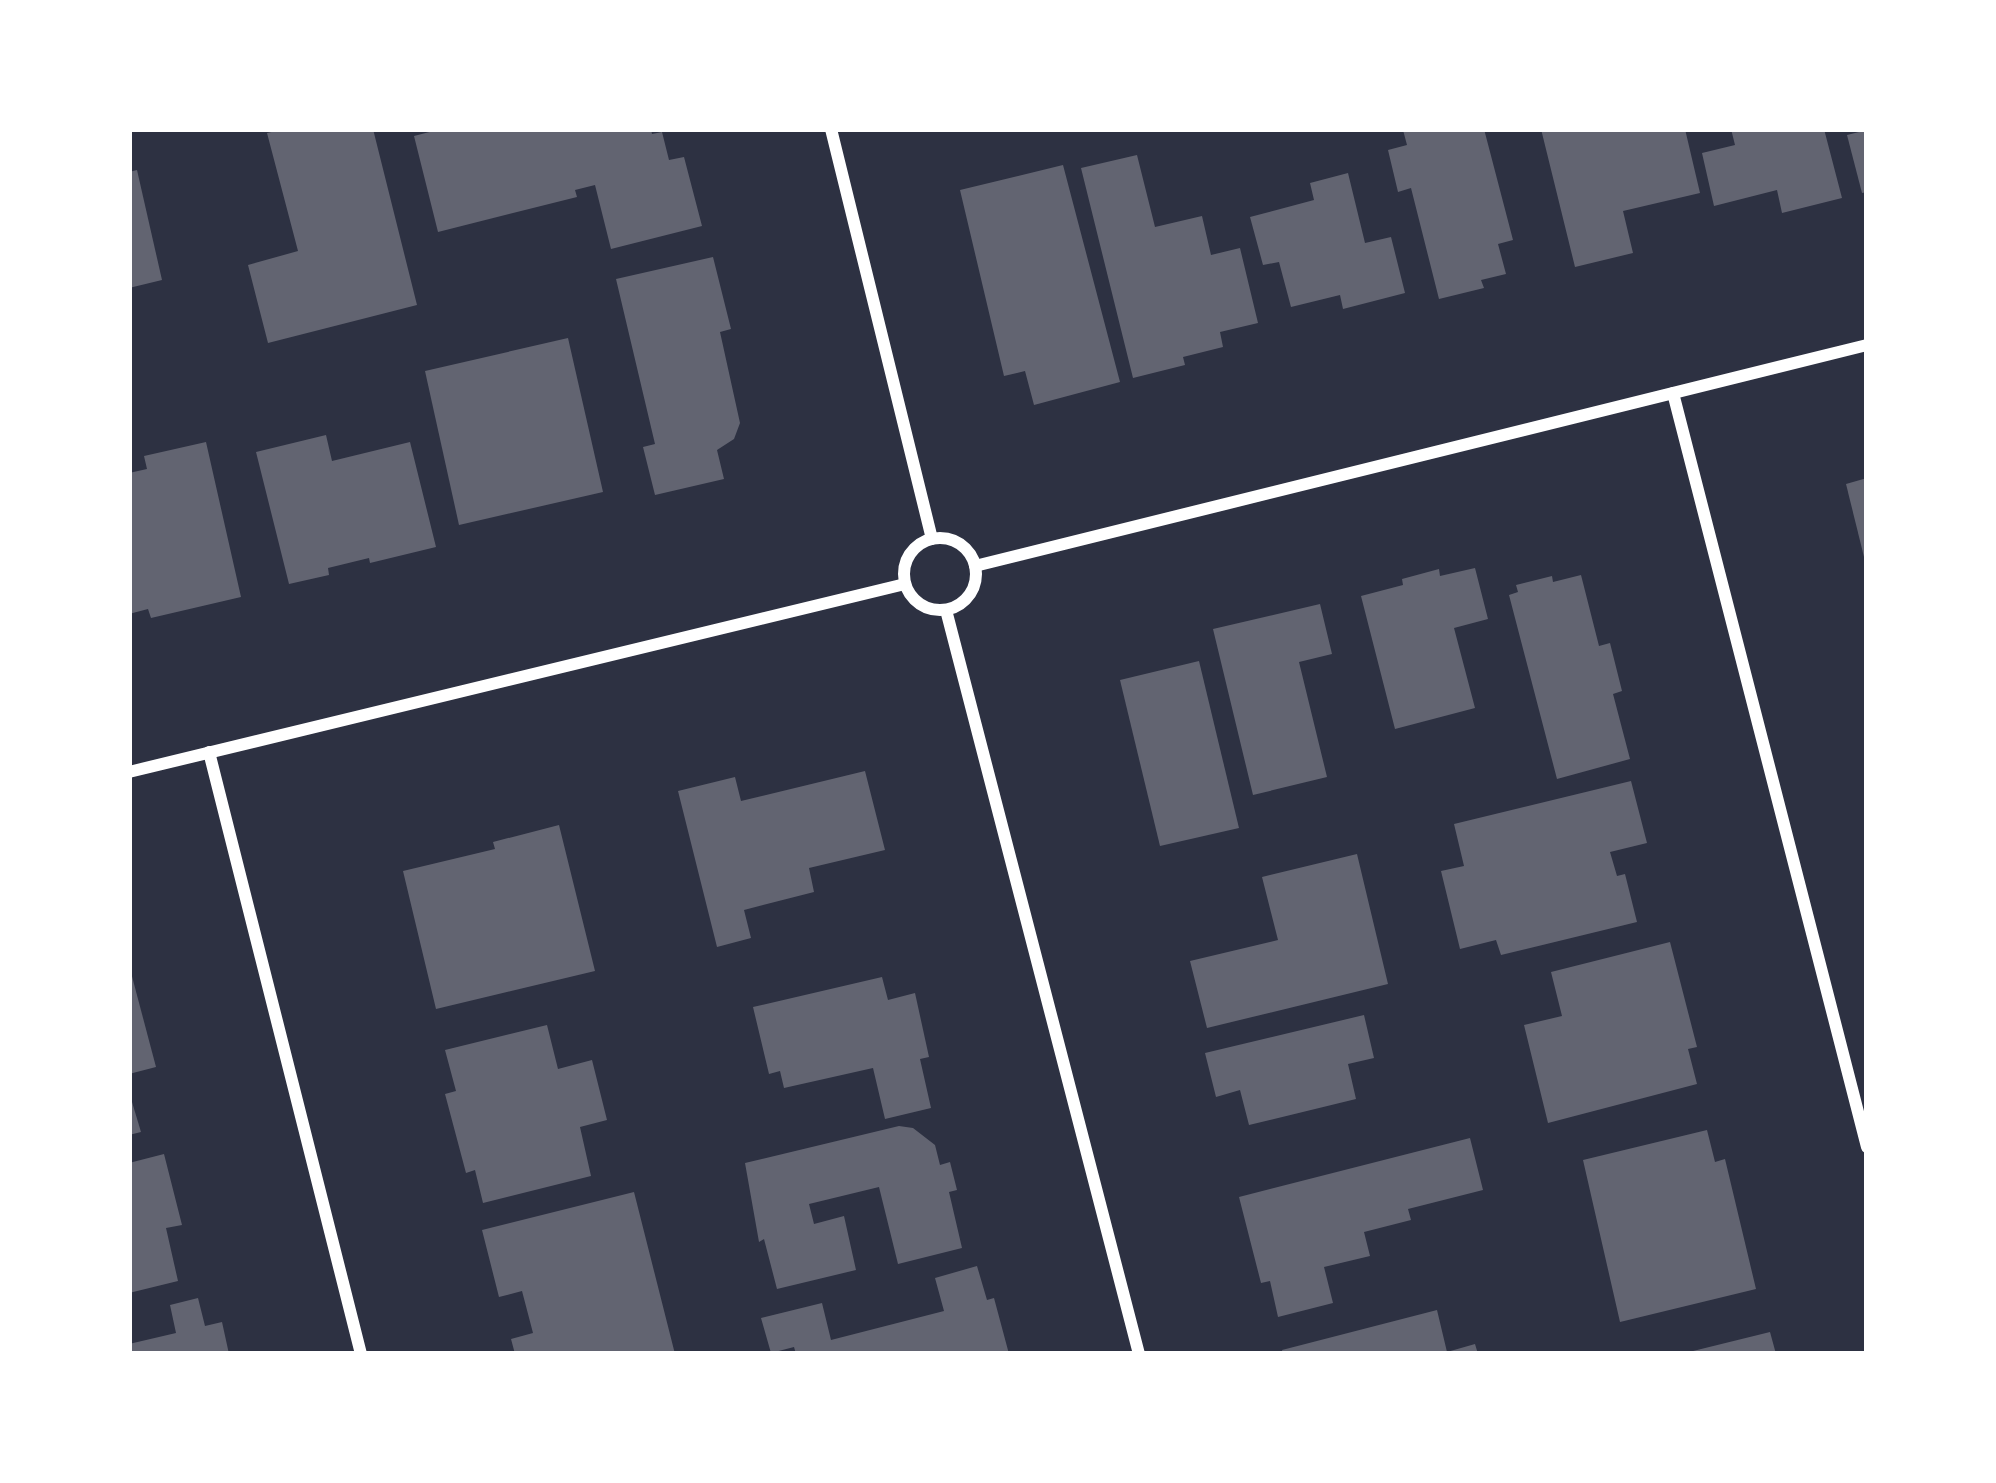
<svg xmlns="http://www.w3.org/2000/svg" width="1996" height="1483" viewBox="0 0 1996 1483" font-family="'Source Sans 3',sans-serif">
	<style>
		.building { fill: #626471 }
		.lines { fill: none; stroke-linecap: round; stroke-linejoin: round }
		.minor { stroke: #fff; stroke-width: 12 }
	</style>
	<rect width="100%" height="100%" fill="#2d3142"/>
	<g class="building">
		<path d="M 285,129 L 373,129 L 417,305 L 268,343 L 248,265 L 298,251 L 267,133 Z"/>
		<path d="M 441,129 L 651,129 L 652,134 L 662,132 L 669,160 L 684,157 L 702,226 L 611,249 L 595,185 L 575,190 L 577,197 L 438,232 L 414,136 Z"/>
		<path d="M 1408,129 L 1484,129 L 1513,240 L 1498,244 L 1506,274 L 1481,280 L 1484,288 L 1439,299 L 1411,188 L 1398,192 L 1388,150 L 1407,145 L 1403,130 Z"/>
		<path d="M 1541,129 L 1685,129 L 1700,193 L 1623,211 L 1633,253 L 1575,267 Z"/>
		<path d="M 1731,129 L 1824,129 L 1842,198 L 1782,213 L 1777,190 L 1714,206 L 1702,153 L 1735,145 Z"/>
		<path d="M 1867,130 L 1867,192 L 1862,193 L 1847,135 Z"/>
		<path d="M 1137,155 L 1155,227 L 1202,216 L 1211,255 L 1240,248 L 1258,323 L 1220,332 L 1223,347 L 1183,357 L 1185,365 L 1133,378 L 1081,168 Z"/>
		<path d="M 1063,165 L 1120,382 L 1034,405 L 1025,371 L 1004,376 L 960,190 Z"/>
		<path d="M 137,170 L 162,280 L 129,288 L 129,172 Z"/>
		<path d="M 1348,173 L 1365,243 L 1391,237 L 1405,293 L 1343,309 L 1340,295 L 1291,307 L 1279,262 L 1263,265 L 1250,217 L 1314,200 L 1310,183 Z"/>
		<path d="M 713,257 L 731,329 L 720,332 L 740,423 L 734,439 L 717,450 L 724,479 L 655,495 L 643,447 L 655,444 L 616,279 Z"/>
		<path d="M 568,338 L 603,492 L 459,525 L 425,371 Z"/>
		<path d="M 326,435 L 332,461 L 410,442 L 436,547 L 370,563 L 369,558 L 328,568 L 329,575 L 289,584 L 256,452 Z"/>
		<path d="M 206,442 L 241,597 L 151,618 L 148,609 L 129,614 L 129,473 L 147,469 L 144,456 Z"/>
		<path d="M 1867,478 L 1867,561 L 1865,561 L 1846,484 Z"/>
		<path d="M 1475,568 L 1488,619 L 1454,628 L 1475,708 L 1395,729 L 1361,596 L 1403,585 L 1402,579 L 1439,569 L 1440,576 Z"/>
		<path d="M 1581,575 L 1599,646 L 1610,643 L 1622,691 L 1613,694 L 1630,759 L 1557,779 L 1509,595 L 1518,592 L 1516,585 L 1552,576 L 1553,582 Z"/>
		<path d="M 1320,604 L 1332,654 L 1299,662 L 1327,777 L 1253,795 L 1213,629 Z"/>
		<path d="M 1199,661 L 1239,828 L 1160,846 L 1120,680 Z"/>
		<path d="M 865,771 L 885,850 L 809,868 L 814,892 L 744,910 L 751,938 L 717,947 L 678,791 L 735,777 L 741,801 Z"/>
		<path d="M 1631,781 L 1647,843 L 1610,852 L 1617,876 L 1625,874 L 1637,922 L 1501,955 L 1496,940 L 1460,949 L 1441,871 L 1464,866 L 1454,824 Z"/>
		<path d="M 559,825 L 595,971 L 436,1009 L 403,871 L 495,849 L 493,842 Z"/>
		<path d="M 1357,854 L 1388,984 L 1207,1028 L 1190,961 L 1278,940 L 1262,877 Z"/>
		<path d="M 1670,942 L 1697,1047 L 1688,1049 L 1697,1084 L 1548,1123 L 1524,1025 L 1562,1016 L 1551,972 Z"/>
		<path d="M 129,965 L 156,1067 L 129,1074 Z"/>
		<path d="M 882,977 L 888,1000 L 915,993 L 929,1057 L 920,1059 L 931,1108 L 885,1119 L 873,1068 L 784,1088 L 780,1071 L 769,1074 L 753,1007 Z"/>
		<path d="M 1364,1015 L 1374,1058 L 1348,1064 L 1356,1099 L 1249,1125 L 1240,1090 L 1216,1097 L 1205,1053 Z"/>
		<path d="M 547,1025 L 558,1069 L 592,1060 L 607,1120 L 580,1127 L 591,1176 L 483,1203 L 475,1170 L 466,1173 L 445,1094 L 456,1091 L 445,1050 Z"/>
		<path d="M 129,1092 L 141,1132 L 129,1135 Z"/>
		<path d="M 899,1126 L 913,1128 L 935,1145 L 940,1165 L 950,1162 L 957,1190 L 949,1192 L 962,1248 L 898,1264 L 879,1187 L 809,1204 L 814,1224 L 844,1216 L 856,1270 L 777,1289 L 764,1239 L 759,1242 L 745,1163 Z"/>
		<path d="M 1707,1130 L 1715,1162 L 1725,1159 L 1756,1289 L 1620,1322 L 1583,1160 Z"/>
		<path d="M 1470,1138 L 1483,1190 L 1408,1209 L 1411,1220 L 1364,1232 L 1370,1256 L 1324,1267 L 1333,1303 L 1278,1317 L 1270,1281 L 1261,1283 L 1239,1197 Z"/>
		<path d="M 164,1154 L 182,1225 L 166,1228 L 178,1281 L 129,1293 L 129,1163 Z"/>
		<path d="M 634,1192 L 675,1354 L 515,1354 L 511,1339 L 533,1333 L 522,1291 L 499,1297 L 482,1230 Z"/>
		<path d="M 977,1266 L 987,1300 L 994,1298 L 1009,1354 L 796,1354 L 794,1347 L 771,1353 L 761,1318 L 822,1303 L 831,1340 L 944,1311 L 935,1278 Z"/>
		<path d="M 198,1298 L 205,1326 L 222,1322 L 229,1354 L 129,1354 L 129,1344 L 176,1333 L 170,1305 Z"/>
		<path d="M 1437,1310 L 1447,1352 L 1475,1344 L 1478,1354 L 1283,1354 L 1282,1350 Z"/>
		<path d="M 1770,1332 L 1776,1354 L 1689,1354 L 1689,1352 Z"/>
	</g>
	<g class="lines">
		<g class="minor">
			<path d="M 831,129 L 932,539"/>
			<path d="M 1673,393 L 1867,1147"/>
			<circle cx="940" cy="574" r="36"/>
			<path d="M 975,566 L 1867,345"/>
			<path d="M 946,610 L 1139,1354"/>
			<path d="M 209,752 L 361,1354"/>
			<path d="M 129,772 L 905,584"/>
		</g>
	</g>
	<rect width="1996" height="1483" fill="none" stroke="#ffffff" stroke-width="264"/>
</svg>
